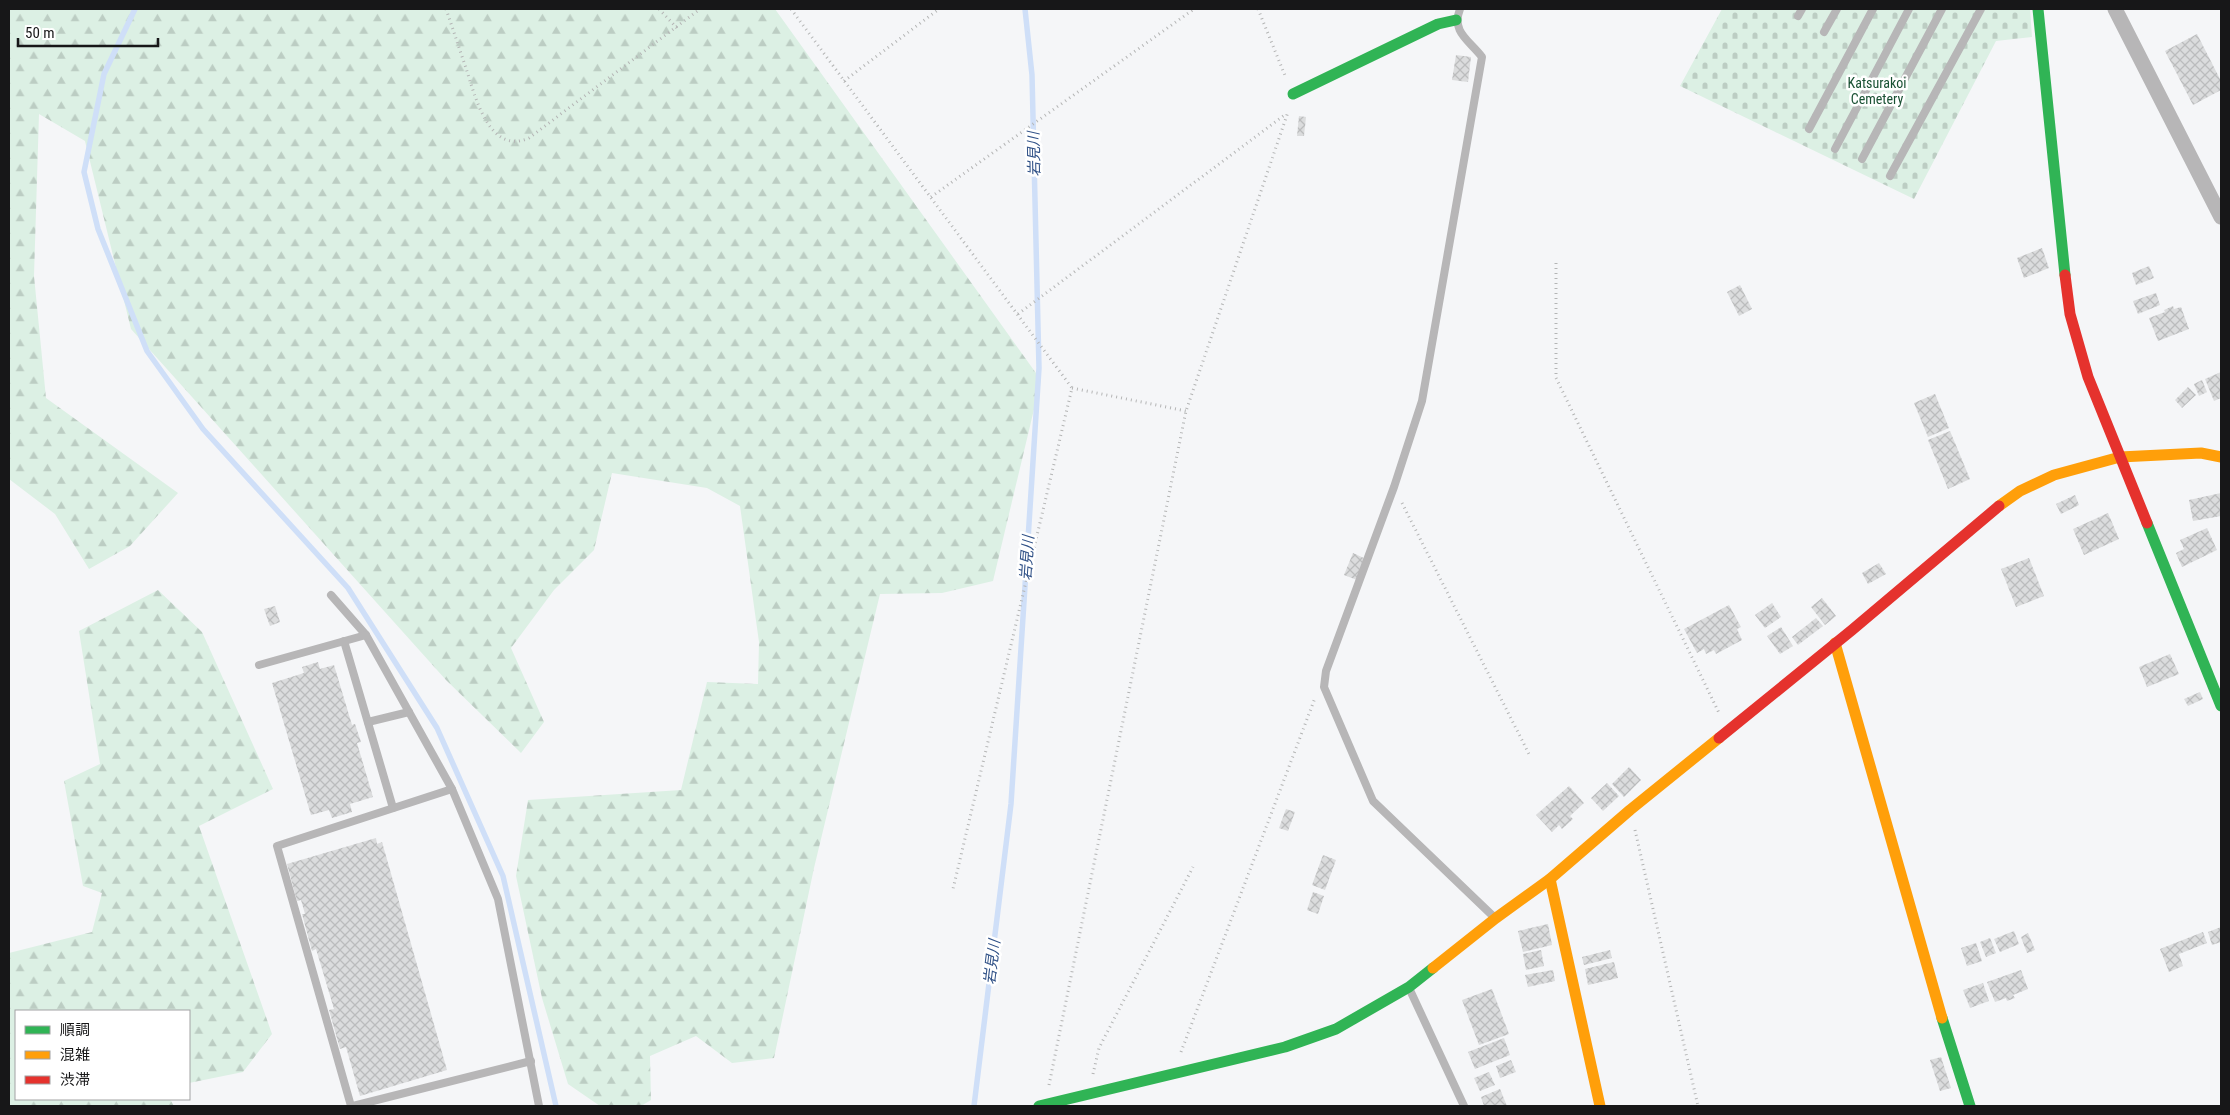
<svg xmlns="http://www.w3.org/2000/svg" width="2230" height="1115" viewBox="0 0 2230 1115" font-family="'Roboto Condensed','Noto Sans JP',sans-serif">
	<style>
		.forest { fill: url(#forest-firs) }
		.cemetery { fill: url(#cemetery-stones) }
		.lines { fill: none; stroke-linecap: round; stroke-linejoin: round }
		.stream { stroke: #cfdff8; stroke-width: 5.5 }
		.building { fill: url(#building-cross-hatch) }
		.path { stroke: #b4b5b5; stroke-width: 3; stroke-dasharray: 1 4; stroke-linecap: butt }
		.lane { stroke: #b7b6b7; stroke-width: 8 }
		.street { stroke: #b7b6b7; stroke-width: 15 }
		.fast { stroke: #30b455; stroke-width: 11 }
		.slow { stroke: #ff9f0a; stroke-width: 11 }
		.jam { stroke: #e5322d; stroke-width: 11 }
		.labels { text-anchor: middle; stroke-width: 5; stroke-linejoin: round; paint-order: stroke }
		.park-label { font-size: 14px; fill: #195133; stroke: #fff }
		.water-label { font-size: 15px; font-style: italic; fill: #305187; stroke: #fff }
	</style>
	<defs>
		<pattern id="forest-firs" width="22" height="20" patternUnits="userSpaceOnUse" patternTransform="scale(1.25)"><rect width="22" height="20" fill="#dcf0e4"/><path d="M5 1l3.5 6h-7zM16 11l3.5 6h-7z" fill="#bccdc3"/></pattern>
		<pattern id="cemetery-stones" width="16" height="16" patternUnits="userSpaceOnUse" patternTransform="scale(1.25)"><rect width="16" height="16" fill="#dcf0e4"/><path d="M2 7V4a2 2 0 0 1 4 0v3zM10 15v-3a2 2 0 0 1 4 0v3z" fill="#bccdc3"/></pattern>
		<pattern id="building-cross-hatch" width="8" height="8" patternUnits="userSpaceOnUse" patternTransform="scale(1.25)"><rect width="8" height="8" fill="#dbdcdd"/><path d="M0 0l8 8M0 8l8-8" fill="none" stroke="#bbbcbd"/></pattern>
	</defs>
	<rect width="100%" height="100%" fill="#f5f6f8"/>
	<g class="forest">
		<path d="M 9,9 L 775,9 L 1041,380 L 993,581 L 942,593 L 880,594 L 814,868 L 774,1058 L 732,1063 L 696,1036 L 650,1056 L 651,1100 L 641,1106 L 600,1106 L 568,1084 L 542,998 L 516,876 L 528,800 L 681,790 L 707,682 L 758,684 L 759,642 L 740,506 L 707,488 L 612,473 L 594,550 L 554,590 L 511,648 L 544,722 L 521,753 L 446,680 L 131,329 L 85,141 L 39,114 L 34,276 L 46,398 L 178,493 L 130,546 L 89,569 L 55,514 L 9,479 Z"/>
		<path d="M 158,590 L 202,632 L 273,789 L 199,826 L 272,1034 L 243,1072 L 189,1083 L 189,1011 L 16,1011 L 16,1099 L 170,1099 L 174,1106 L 9,1106 L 9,953 L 92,932 L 102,893 L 83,886 L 64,781 L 100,764 L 79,631 Z"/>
	</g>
	<path class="cemetery" d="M 1722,9 L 2030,9 L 2032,37 L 1996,41 L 1914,199 L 1680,86 Z"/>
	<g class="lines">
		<g class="stream">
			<path d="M 135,9 L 104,74 L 84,172 L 98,229 L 147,351 L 203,429 L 348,588 L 437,728 L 503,876 L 556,1106"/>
			<path d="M 974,1106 L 1011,804 L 1039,368 L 1032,75 L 1025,9"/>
		</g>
	</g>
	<g class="building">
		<path d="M 2197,34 L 2221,81 L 2221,90 L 2193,105 L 2165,51 Z"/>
		<path d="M 1456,55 L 1471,57 L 1468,82 L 1452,80 Z"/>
		<path d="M 1299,116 L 1306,117 L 1304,136 L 1297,136 Z"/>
		<path d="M 2042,248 L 2049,268 L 2024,278 L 2017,258 Z"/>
		<path d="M 2149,266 L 2154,278 L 2136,285 L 2132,273 Z"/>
		<path d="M 1740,285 L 1752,309 L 1739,316 L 1727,292 Z"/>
		<path d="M 2156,293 L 2160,305 L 2138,314 L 2133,301 Z"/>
		<path d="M 2173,306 L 2174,309 L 2181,307 L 2189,329 L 2158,341 L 2149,318 L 2165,312 L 2164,310 Z"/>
		<path d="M 2221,372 L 2221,398 L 2214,401 L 2205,379 Z"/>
		<path d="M 2202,380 L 2207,392 L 2199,396 L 2194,384 Z"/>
		<path d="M 2188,387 L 2196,395 L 2182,408 L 2175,400 Z"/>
		<path d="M 1935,394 L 1949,428 L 1928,437 L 1914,403 Z"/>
		<path d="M 1950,431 L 1970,479 L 1948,489 L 1928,440 Z"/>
		<path d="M 2221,493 L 2221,516 L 2193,521 L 2189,500 Z"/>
		<path d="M 2075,495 L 2079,505 L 2061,514 L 2056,504 Z"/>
		<path d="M 2108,513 L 2119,539 L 2084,555 L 2073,529 Z"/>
		<path d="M 2207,528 L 2217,550 L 2182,567 L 2176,553 L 2184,549 L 2180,540 Z"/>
		<path d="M 1353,553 L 1366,559 L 1357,580 L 1344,575 Z"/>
		<path d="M 2029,558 L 2044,596 L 2016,607 L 2001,569 Z"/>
		<path d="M 1879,563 L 1886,574 L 1868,584 L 1862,573 Z"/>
		<path d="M 1822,598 L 1836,616 L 1825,625 L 1811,607 Z"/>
		<path d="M 1772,603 L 1781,617 L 1765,628 L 1755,615 Z"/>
		<path d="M 1729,605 L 1741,627 L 1737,629 L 1742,640 L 1716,654 L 1714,650 L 1706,654 L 1704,649 L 1697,653 L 1684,629 Z"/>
		<path d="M 275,606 L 280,622 L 270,626 L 264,609 Z"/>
		<path d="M 1816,618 L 1823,626 L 1798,645 L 1792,637 Z"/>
		<path d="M 1781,627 L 1793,646 L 1780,654 L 1767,636 Z"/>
		<path d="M 2170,654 L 2179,674 L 2147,687 L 2139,667 Z"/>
		<path d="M 318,662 L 320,669 L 334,665 L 352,725 L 355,724 L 361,742 L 357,743 L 373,797 L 350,804 L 352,812 L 332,818 L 329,810 L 311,815 L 272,683 L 304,673 L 302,667 Z"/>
		<path d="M 2200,692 L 2203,699 L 2188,706 L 2184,699 Z"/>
		<path d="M 1629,767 L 1641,780 L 1624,797 L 1612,784 Z"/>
		<path d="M 1607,783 L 1619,796 L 1603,811 L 1591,798 Z"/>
		<path d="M 1569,786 L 1584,803 L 1570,816 L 1573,819 L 1562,829 L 1559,825 L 1552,832 L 1536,815 Z"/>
		<path d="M 1286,809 L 1295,812 L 1288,831 L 1279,828 Z"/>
		<path d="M 376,838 L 377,844 L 382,842 L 447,1070 L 360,1096 L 346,1047 L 340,1049 L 329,1010 L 334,1009 L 316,949 L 312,951 L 302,914 L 305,914 L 301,900 L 297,901 L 287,864 Z"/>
		<path d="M 1323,855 L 1336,860 L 1325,890 L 1312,885 Z"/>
		<path d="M 1313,892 L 1324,896 L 1318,914 L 1307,910 Z"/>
		<path d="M 1548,924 L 1552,945 L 1523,952 L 1518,931 Z"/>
		<path d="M 2221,927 L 2221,942 L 2212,945 L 2208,932 Z"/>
		<path d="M 2014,931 L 2019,944 L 2000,952 L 1994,939 Z"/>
		<path d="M 2203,932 L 2207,943 L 2179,954 L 2183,966 L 2169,972 L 2160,949 Z"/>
		<path d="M 2028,933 L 2035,950 L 2027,953 L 2021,937 Z"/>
		<path d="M 1990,938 L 1996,953 L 1986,957 L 1980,942 Z"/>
		<path d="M 1976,943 L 1982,961 L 1967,966 L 1961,948 Z"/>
		<path d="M 1541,950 L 1544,966 L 1526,970 L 1523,954 Z"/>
		<path d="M 1610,950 L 1612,958 L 1584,965 L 1582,957 Z"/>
		<path d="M 1614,962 L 1618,978 L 1588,985 L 1585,969 Z"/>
		<path d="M 1553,970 L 1555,981 L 1528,987 L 1525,975 Z"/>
		<path d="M 2021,970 L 2028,989 L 2013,995 L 2015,998 L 2007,1001 L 2006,998 L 1995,1002 L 1987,982 Z"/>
		<path d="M 1983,983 L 1989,1001 L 1970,1008 L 1963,990 Z"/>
		<path d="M 1492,989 L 1509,1034 L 1479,1045 L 1462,1000 Z"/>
		<path d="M 1504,1038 L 1510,1055 L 1475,1069 L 1468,1052 Z"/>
		<path d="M 1941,1057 L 1951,1088 L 1940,1091 L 1930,1060 Z"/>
		<path d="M 1511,1060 L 1516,1072 L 1500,1078 L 1496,1066 Z"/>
		<path d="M 1489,1072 L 1495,1085 L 1480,1091 L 1474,1078 Z"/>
		<path d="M 1500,1089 L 1507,1106 L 1484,1106 L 1481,1097 Z"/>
	</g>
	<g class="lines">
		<g class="path">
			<path d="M 446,9 C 453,29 459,48 466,68 C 475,96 489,156 529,138 L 700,9"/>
			<path d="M 659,9 L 677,28"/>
			<path d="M 791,9 L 1072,388 L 953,889"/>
			<path d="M 1258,9 L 1286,78"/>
			<path d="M 844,81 L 939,9"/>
			<path d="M 931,197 L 1194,9"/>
			<path d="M 1556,263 L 1556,378 L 1720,715"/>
			<path d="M 1018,314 L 1286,114"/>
			<path d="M 1072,388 L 1186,411"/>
			<path d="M 1402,503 L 1530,756"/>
			<path d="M 1635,830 L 1698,1106"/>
			<path d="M 1181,1052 L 1315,698"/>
			<path d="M 1093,1074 L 1099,1048 L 1193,867"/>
			<path d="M 1049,1085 L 1186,411 L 1288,112"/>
		</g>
		<g class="lane">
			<path d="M 1460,9 C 1451,32 1469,40 1482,57 L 1422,401 L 1394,487 L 1326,671 L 1324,687 L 1373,801 L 1495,918"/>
			<path d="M 1798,16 L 1802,9"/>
			<path d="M 1824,32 L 1837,9"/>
			<path d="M 1809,129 L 1873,9"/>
			<path d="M 1835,149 L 1909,9"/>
			<path d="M 1862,159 L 1942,9"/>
			<path d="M 1890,176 L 1981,9"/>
			<path d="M 331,595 L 366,635 L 452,789 L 498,899 L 539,1106"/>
			<path d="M 344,641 L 393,808"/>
			<path d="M 259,665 L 366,635"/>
			<path d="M 368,722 L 409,712"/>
			<path d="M 1409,988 L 1464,1106"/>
			<path d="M 351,1106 L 277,846 L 452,789"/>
			<path d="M 353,1106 L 531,1061"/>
		</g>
		<path class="street" d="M 2115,9 L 2221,217"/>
		<g class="fast">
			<path d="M 2038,9 L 2065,275"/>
			<path d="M 1293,94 L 1438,24 L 1456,20"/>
			<path d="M 2147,523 L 2221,706"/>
			<path d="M 1942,1018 L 1970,1106"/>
			<path d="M 1039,1106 L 1285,1047 L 1336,1029 L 1409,987 L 1433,968"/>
		</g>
		<g class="slow">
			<path d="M 1999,506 L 2020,491 L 2054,475 L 2120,457 L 2201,453 L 2221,457"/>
			<path d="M 1835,643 L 1942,1018"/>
			<path d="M 1550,879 L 1600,1106"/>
			<path d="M 1433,968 L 1496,918 L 1550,879 L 1630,810 L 1719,738"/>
		</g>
		<g class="jam">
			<path d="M 2065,275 L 2070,314 L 2088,377 L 2147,523"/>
			<path d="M 1719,738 L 1852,630 L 1999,506"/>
		</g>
	</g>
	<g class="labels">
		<g class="park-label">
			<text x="1877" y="88">Katsurakoi<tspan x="1877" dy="16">Cemetery</tspan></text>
		</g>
		<g class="water-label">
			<text transform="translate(1034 154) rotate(-91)" y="5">岩見川</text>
			<text transform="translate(1027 558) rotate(-86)" y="5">岩見川</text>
			<text transform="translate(992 962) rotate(-83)" y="5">岩見川</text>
		</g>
	</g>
	<rect width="2230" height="1115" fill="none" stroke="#171718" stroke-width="20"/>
	<rect x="15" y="1010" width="175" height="90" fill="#ffffff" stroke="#a2a2a3"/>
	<rect x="25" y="1026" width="25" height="8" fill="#30b455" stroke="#a2a2a3"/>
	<text x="60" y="1035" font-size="15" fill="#171718">順調</text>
	<rect x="25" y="1051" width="25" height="8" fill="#ff9f0a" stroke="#a2a2a3"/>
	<text x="60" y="1060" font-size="15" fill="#171718">混雑</text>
	<rect x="25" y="1076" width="25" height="8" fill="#e5322d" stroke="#a2a2a3"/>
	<text x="60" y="1085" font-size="15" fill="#171718">渋滞</text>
	<path d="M18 38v8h140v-8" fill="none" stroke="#171718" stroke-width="2.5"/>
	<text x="25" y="38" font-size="15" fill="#171718" stroke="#ffffff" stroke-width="4" paint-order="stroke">50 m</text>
</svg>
